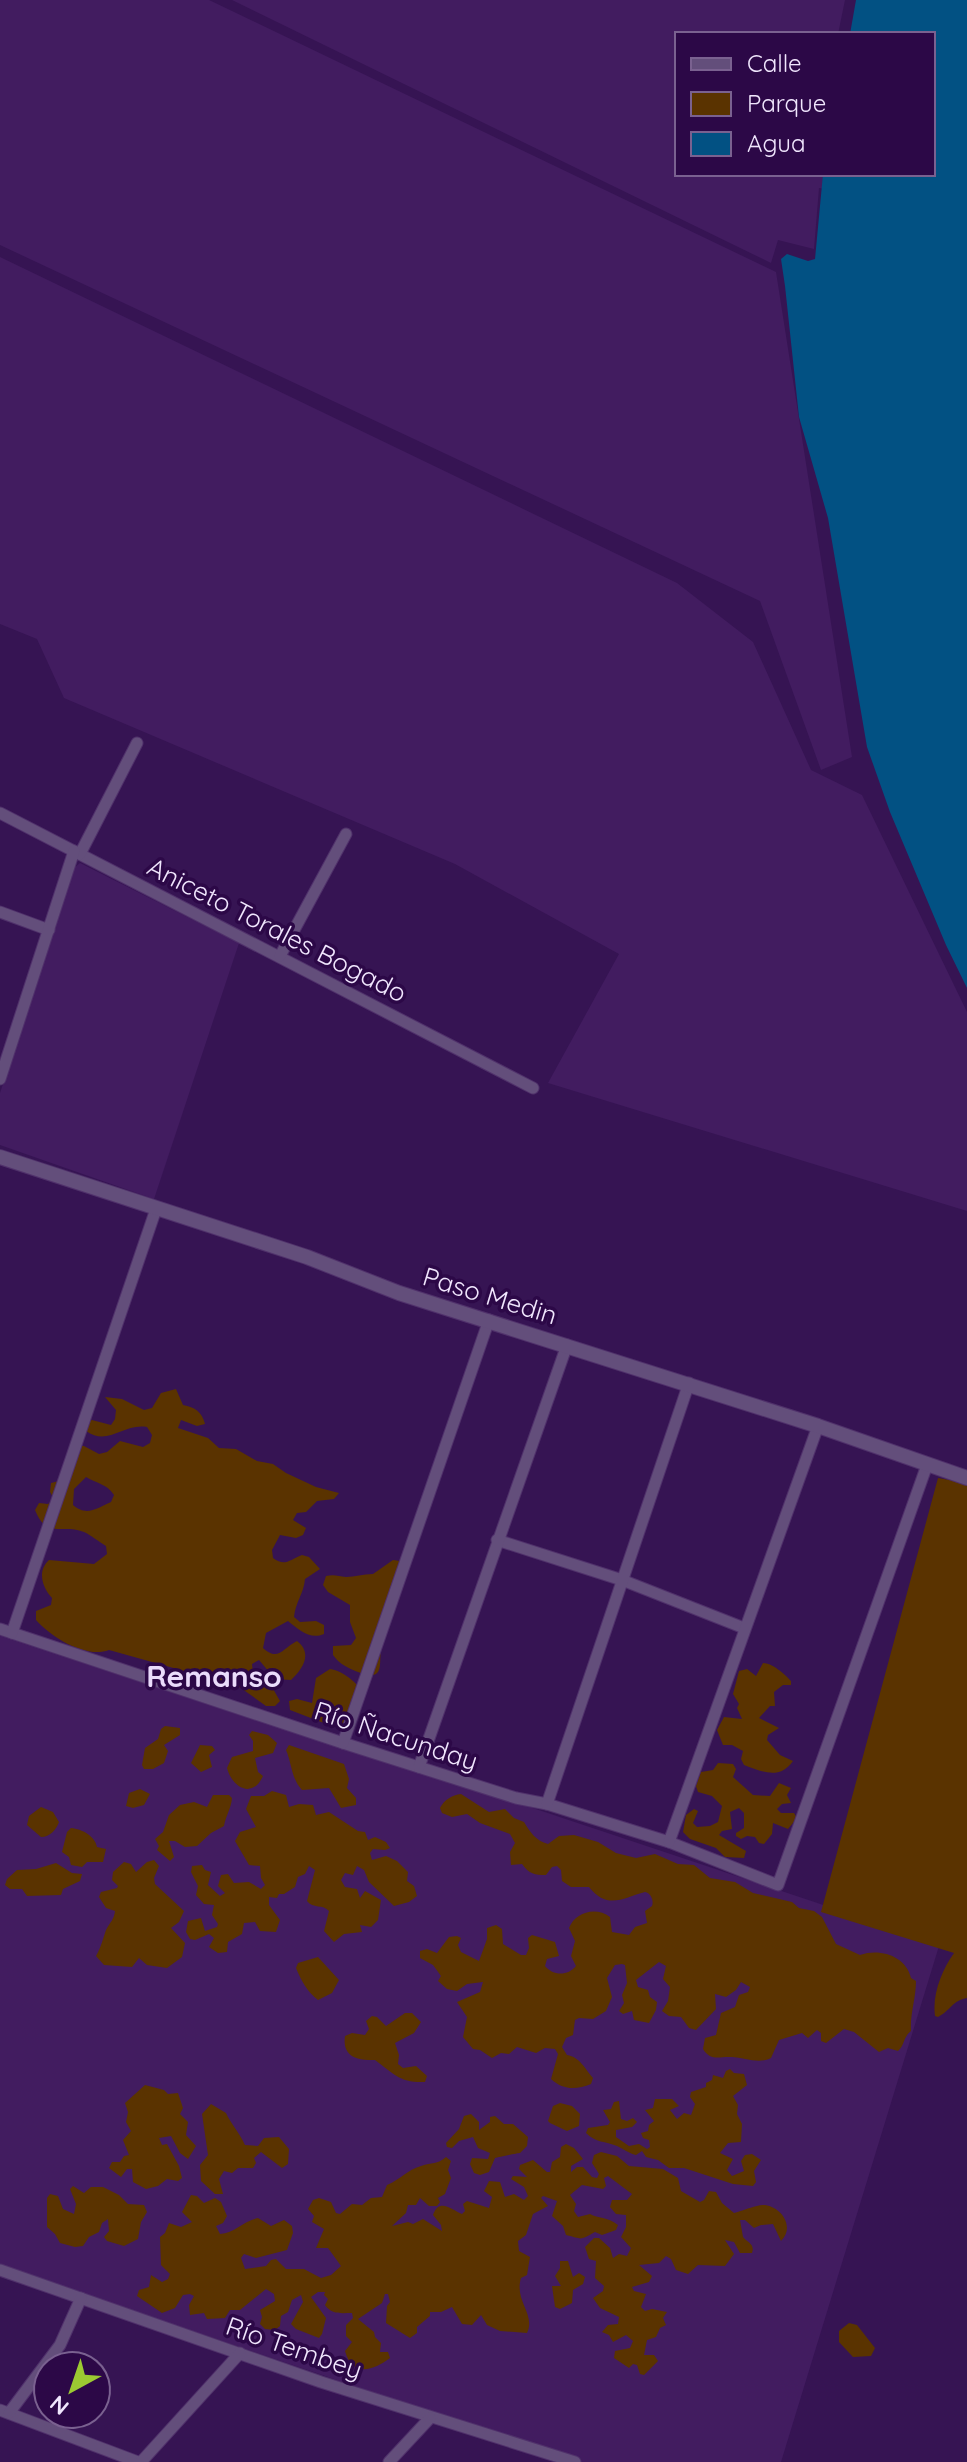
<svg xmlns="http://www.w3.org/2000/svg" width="967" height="2462" viewBox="0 0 967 2462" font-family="Quicksand,sans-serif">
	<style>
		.built { fill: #421c60 }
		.green { fill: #5a3300; fill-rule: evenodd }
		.water { fill: #025183 }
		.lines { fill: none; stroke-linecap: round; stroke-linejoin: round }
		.minor-casing { stroke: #50316b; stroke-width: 13 }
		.tertiary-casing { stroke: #50316b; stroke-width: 16 }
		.minor { stroke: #634e7b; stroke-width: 11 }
		.tertiary { stroke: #634e7b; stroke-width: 14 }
		.labels { text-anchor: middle; stroke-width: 7; stroke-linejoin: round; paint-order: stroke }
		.street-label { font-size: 26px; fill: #f0e6fd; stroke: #2c0847 }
		.quarter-label { font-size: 30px; font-weight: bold; fill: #eadcfb; stroke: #2c0847 }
	</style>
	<rect width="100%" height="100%" fill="#361453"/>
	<g class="built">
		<path d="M 0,0 L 209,0 L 776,272 L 852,757 L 821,770 L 760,601 L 0,245 Z"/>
		<path d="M 232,0 L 845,0 L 838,34 L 677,34 L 677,174 L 884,174 L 880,198 L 819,188 L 814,249 L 778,240 L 771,263 Z"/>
		<path d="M 0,257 L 677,583 L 753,642 L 811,770 L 862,795 L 967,1012 L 967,1211 L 548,1083 L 619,954 L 455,864 L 64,698 L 37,639 L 0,624 Z"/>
		<path d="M 80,863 L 239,943 L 154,1199 L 0,1145 L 0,1093 L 73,869 Z"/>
		<path d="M 0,1630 L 934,1942 L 939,1946 L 781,2462 L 577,2462 L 0,2265 Z"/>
	</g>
	<g class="green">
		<path d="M 176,1389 L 183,1405 C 195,1407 202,1412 205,1424 L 197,1426 L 181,1420 L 178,1428 L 208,1438 L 219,1448 L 236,1449 L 257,1461 L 273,1464 L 286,1473 L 316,1487 L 339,1493 L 334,1499 L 317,1501 L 306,1512 L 297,1513 L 293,1520 L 306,1528 L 303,1535 L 296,1538 L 280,1535 L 272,1550 L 273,1558 C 285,1567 289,1560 302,1555 L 309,1557 L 320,1569 L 305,1579 C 304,1593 295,1603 294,1617 L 300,1622 L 316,1621 L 324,1625 L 324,1634 C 310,1640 299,1630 288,1621 L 266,1633 L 263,1648 C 278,1662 283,1648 297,1641 C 313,1653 303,1669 291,1680 L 275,1679 L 259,1660 L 252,1664 L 253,1673 L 272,1687 L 280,1701 L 275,1706 L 266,1706 L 238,1686 L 109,1650 C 86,1659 51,1637 36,1620 L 36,1611 L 51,1605 L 52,1598 C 42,1587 37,1571 49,1560 L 94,1564 L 107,1554 L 106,1546 C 99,1542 91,1535 84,1532 C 62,1523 47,1540 35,1510 L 39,1503 L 48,1504 L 54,1499 L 50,1492 L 51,1483 L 59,1481 L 76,1446 L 84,1446 L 99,1454 L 107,1452 L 120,1441 L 143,1447 L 150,1443 L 152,1435 L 147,1427 C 123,1423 108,1447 86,1431 L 84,1423 L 92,1420 L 111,1425 L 115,1419 L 116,1410 L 105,1397 L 122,1399 L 144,1410 L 152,1408 L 161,1393 ZM 86,1477 C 97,1484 106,1483 114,1495 L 111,1502 C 97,1508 87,1517 73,1505 L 74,1489 Z"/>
		<path d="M 938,1478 L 967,1483 L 967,1998 C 953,2000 950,2011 938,2017 L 935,2016 C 932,1994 942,1970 954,1953 L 821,1912 Z"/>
		<path d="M 393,1560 L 400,1561 L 406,1567 C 410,1585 392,1595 389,1612 C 389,1617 390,1621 389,1625 C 388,1632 383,1636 382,1642 C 377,1662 389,1686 353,1670 C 344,1666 339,1663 333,1655 L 333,1646 L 351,1645 L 356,1638 L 350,1622 L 350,1605 L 328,1592 L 323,1585 L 326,1576 C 334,1574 338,1576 346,1577 C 355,1577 363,1574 373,1574 Z"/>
		<path d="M 763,1663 C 772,1663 785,1674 791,1681 L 791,1685 L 783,1685 L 774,1692 L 775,1706 L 770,1706 L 759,1718 L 779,1728 L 768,1735 L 767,1740 L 780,1755 L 793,1761 C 780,1780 762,1772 744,1765 L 741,1759 L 743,1751 L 732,1745 L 723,1745 L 717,1730 L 724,1717 L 742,1719 L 737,1708 L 739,1704 L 733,1694 L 739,1671 L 747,1669 L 756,1676 Z"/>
		<path d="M 330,1669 C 344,1671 361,1685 365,1698 L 358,1713 L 347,1724 L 329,1725 L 290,1710 L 289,1701 L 297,1699 L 312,1703 L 316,1678 Z"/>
		<path d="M 165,1726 L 180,1728 L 180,1735 L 164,1745 L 168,1751 L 164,1763 L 153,1769 L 144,1769 L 142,1765 L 145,1748 L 158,1739 L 161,1729 Z"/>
		<path d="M 252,1731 L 268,1735 L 277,1743 L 273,1753 L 255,1758 L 258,1772 L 263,1776 C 253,1799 232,1788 227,1768 L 232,1757 L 253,1751 L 253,1741 L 249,1735 Z"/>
		<path d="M 200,1745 L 212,1746 L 215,1750 L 209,1755 L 212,1767 L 201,1772 L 191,1763 Z"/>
		<path d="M 289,1745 L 344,1764 L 349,1779 L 347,1788 L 356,1798 L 356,1805 L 341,1808 L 329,1788 L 302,1790 C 291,1778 292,1764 286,1750 Z"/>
		<path d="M 718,1763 L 733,1764 L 736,1769 L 733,1777 L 753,1795 L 770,1796 L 779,1783 L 791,1788 L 787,1795 L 791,1803 L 782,1804 L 777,1809 L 781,1813 L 794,1813 L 797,1818 L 788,1829 L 773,1823 L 772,1834 L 764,1844 L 759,1843 L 755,1837 L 747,1836 L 741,1839 L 736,1836 L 736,1833 L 744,1828 L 744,1813 L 739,1808 L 730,1812 L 732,1829 L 722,1831 L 719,1835 L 746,1851 L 744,1858 L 725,1857 L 716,1848 L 690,1839 L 683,1832 L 686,1815 L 694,1809 L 698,1811 L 693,1823 L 697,1827 L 710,1826 L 718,1822 L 722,1806 L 712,1796 L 698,1792 L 696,1786 L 701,1772 L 713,1770 Z"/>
		<path d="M 140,1789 L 150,1794 L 144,1805 L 133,1808 L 126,1806 L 129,1793 Z"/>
		<path d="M 272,1791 L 286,1795 L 289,1807 L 299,1804 L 313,1805 L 316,1815 L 329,1812 L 358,1831 L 365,1832 L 368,1840 L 375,1837 L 386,1842 L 390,1848 L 385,1850 L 373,1849 L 370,1853 L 372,1860 L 386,1856 L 397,1861 L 408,1872 L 407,1881 L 414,1886 L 417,1896 L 409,1902 L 394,1906 L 369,1882 L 364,1870 L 357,1866 L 353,1875 L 345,1873 L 341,1880 L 345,1887 L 357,1889 L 360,1898 L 365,1891 L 381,1900 L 378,1920 L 371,1927 L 360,1925 L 362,1932 L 344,1934 L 334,1942 L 324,1931 L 329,1911 C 323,1904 313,1909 307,1901 L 315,1870 L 309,1866 L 305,1874 L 298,1877 L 295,1887 L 284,1894 L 279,1894 L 277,1898 L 269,1897 L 269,1905 L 280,1920 L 276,1932 L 260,1931 L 255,1922 L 244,1923 L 242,1934 L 228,1942 L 227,1952 L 218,1953 L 209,1947 L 214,1938 L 209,1934 L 195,1940 L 190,1939 L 186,1932 L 188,1921 L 201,1918 L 205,1931 L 217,1927 L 218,1924 L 212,1915 L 214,1905 L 204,1904 L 196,1895 L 198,1886 L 191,1872 L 192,1866 L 202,1865 L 205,1870 L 211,1872 L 208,1885 L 220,1896 L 225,1893 L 218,1886 L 221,1875 L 228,1874 L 234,1883 L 249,1882 L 261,1889 L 265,1885 L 261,1878 L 260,1866 L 249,1865 L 235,1841 L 240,1832 L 256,1827 L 246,1809 L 251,1796 L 264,1796 Z"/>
		<path d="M 461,1794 L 489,1812 L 505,1809 L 514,1818 L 524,1822 C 530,1832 536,1841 548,1844 L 559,1836 L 574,1835 L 598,1842 L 616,1853 L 636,1858 L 655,1854 L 678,1864 L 694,1865 L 710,1878 L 735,1882 L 753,1893 L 792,1902 L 799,1908 L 814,1911 L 822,1917 L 836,1944 L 860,1955 C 880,1948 906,1956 911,1978 L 916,1981 C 916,1998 910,2014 911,2031 C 903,2037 905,2045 898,2051 L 888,2048 L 879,2052 L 854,2032 L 844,2029 L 826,2043 L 821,2041 L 821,2033 L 817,2030 L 808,2038 L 802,2033 L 779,2040 L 771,2058 C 759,2064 745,2058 732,2057 C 720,2056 711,2062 703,2049 L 705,2038 L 716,2035 L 721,2013 L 735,2007 L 739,1995 L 748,1992 L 750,1987 L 741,1982 L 736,1990 L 726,1997 L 715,1994 L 716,2009 L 696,2030 L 689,2028 L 681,2017 L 669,2016 L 662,2011 L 668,2001 L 670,1987 L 663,1979 L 666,1966 L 659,1962 L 636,1980 L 638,1987 L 648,1990 L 650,1997 L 657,2002 L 656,2010 L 649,2023 L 634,2020 L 632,2011 L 623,2014 L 619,2011 L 624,2003 L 622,1995 L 627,1983 L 625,1965 L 622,1964 L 615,1965 L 607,1978 L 612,1997 L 606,2011 L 593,2019 L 579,2018 L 575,2020 L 573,2035 L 566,2038 L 562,2047 L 567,2055 C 580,2057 585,2069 593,2078 L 591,2084 C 576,2090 563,2090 551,2079 L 558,2054 L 555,2049 L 545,2048 L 536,2053 L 517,2047 L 509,2054 L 501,2053 L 492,2058 L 480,2050 L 473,2049 L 463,2037 L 467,2017 L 457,2002 L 480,1992 L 483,1982 L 467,1984 L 457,1991 L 447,1989 L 438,1981 L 441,1976 L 433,1965 L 420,1958 L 420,1951 L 427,1949 L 437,1953 L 449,1937 L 457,1936 L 461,1938 L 458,1945 L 461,1952 L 479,1961 L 487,1939 L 487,1928 L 496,1925 L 502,1929 L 503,1944 L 521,1955 L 526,1955 L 529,1948 L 528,1938 L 532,1935 L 555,1942 L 559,1956 L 547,1959 L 545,1966 C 553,1976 568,1976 576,1966 L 571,1956 L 575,1941 L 569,1928 C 575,1912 596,1906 610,1917 L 612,1932 L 629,1935 L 635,1927 L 647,1923 L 645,1911 L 652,1906 C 654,1901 651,1893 645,1892 C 624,1897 608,1911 589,1887 L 571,1887 L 562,1881 L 561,1870 L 557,1866 L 552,1867 L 546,1875 C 535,1875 529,1874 522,1864 L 511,1865 L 510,1852 L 515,1843 L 510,1834 L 480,1823 L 467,1814 L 452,1817 L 442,1813 L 440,1808 C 444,1800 452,1795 461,1794 Z"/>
		<path d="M 213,1795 L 229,1795 L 232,1798 C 231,1809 226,1815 224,1826 L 211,1833 L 197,1846 L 185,1847 L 175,1841 L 169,1841 L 174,1857 L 170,1861 L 157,1850 L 159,1846 L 155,1839 L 163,1832 L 169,1815 L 180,1805 L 194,1802 L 207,1807 Z"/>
		<path d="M 41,1807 L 53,1812 L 59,1822 C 56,1830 50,1837 41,1837 L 27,1825 L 29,1816 Z"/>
		<path d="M 71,1828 C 82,1829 95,1836 97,1847 L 106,1849 L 103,1862 L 87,1862 L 82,1867 L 71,1865 L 69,1857 L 62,1852 L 67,1832 Z"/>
		<path d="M 154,1860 L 159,1866 L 154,1878 L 155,1884 L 184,1911 L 179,1922 L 171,1928 L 185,1943 L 182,1957 L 167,1968 L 147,1965 L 139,1958 L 132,1967 L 104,1965 L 96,1956 C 101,1947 103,1939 106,1930 C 110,1922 114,1920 115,1911 L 106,1908 L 99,1897 L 101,1892 L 117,1888 L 118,1886 L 112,1880 L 113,1872 L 124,1862 L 131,1864 L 136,1872 L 147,1862 Z"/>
		<path d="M 56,1863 L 72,1873 L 82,1874 L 80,1881 L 63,1889 L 61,1895 L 27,1896 L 22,1889 L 10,1889 L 5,1885 L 7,1879 L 17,1870 L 36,1869 Z"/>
		<path d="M 318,1957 L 339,1980 L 332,1993 L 318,2000 C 307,1992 301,1980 296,1968 L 298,1963 Z"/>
		<path d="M 405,2013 L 412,2013 L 421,2022 L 414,2033 L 395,2043 L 399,2055 L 398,2064 L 403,2068 L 416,2066 L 427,2076 L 425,2082 C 400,2083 394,2074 375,2060 C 356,2061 342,2056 345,2036 L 352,2033 L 365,2035 L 369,2029 L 366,2021 L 372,2016 L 377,2017 L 386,2026 Z"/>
		<path d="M 730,2069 L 734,2073 L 744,2074 L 747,2085 L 733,2096 L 738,2105 L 737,2114 L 742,2124 L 741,2142 L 728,2143 L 720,2153 L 733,2159 L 727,2170 L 732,2176 L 744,2171 L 741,2161 L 745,2155 L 752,2154 L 761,2160 L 754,2171 L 756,2182 L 753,2186 L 733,2184 L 684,2168 L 669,2168 L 658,2160 L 646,2157 L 642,2151 L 636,2155 C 628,2153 624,2149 617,2146 C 605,2141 596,2143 586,2133 L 588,2128 L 608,2125 L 610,2122 L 603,2110 L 611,2109 L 614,2102 L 619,2101 L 621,2119 L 627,2121 L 633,2118 L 637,2122 L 632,2127 L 616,2130 L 616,2137 L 629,2146 L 639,2144 L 647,2149 L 650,2147 L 649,2140 L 643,2138 L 641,2133 L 648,2131 L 649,2125 L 654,2121 L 645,2110 L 653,2108 L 655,2099 L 672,2099 L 679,2106 L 670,2110 L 677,2119 L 684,2113 L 691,2115 L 695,2104 L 690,2097 L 691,2092 L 706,2087 L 706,2083 L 712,2080 L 713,2075 L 723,2078 L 726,2071 Z"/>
		<path d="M 145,2085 L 164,2090 L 168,2094 L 178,2093 L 183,2108 L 180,2114 L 188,2122 L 186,2135 L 196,2146 L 188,2159 L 180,2153 L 171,2136 L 159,2138 L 162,2145 L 167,2144 L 179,2166 L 182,2178 L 178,2181 L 167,2179 L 158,2186 L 146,2189 L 133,2182 L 132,2169 L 127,2169 L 121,2177 L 109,2168 L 112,2162 L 120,2162 L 124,2156 L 129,2155 L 123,2140 L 131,2131 L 126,2122 L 128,2112 L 125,2103 Z"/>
		<path d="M 560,2103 L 572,2106 L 580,2114 L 579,2126 L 567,2131 L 550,2123 L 548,2121 L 553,2106 Z"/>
		<path d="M 211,2104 L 226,2113 C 231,2124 239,2132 245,2145 L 258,2146 L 264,2138 L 279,2137 L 289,2149 L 288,2164 L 282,2168 L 261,2152 L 254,2158 L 256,2163 L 253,2168 L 238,2168 L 232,2173 L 224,2171 L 219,2179 L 223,2194 L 215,2194 L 201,2181 L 200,2165 L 208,2155 L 202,2114 Z"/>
		<path d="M 471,2114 L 479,2122 L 479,2130 L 490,2122 L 490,2117 L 495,2116 L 504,2124 L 513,2124 L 528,2137 L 527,2146 L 520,2153 C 518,2153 498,2157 495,2158 L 489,2172 L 480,2175 L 474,2173 L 470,2164 L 472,2158 L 488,2159 L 490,2153 L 478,2148 L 473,2137 L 459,2141 L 452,2148 L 447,2147 L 446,2143 L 459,2129 L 464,2116 Z"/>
		<path d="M 566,2144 L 574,2148 L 583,2159 L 571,2166 L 571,2172 L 577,2167 L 583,2167 L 592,2177 L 597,2178 L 599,2174 L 592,2163 L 594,2155 L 601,2152 L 617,2156 L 629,2166 L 663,2169 L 678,2178 L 681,2191 L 700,2202 L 704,2200 L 709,2191 L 716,2192 L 722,2203 L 734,2213 C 742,2211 748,2208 757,2206 C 775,2200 798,2224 781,2241 L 773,2224 L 761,2225 L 754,2228 L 745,2220 L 740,2220 L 743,2237 C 748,2243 755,2244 752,2253 L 740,2253 L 734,2242 L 725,2240 L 734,2254 L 725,2266 L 698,2265 L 688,2274 L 676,2270 L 671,2259 L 666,2256 L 659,2263 L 639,2265 L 652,2276 L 649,2282 L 632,2287 L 634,2291 L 646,2294 L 641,2307 L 645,2311 L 652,2309 L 667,2312 L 663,2318 L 666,2325 L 660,2328 L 656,2337 L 647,2340 L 644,2355 L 654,2355 L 658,2361 L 644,2375 L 640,2374 L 637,2365 L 633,2364 L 629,2368 L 614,2358 L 615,2351 L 630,2348 L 633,2341 L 626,2335 L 613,2342 L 609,2335 L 602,2332 L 608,2325 L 618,2324 L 619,2317 L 600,2308 L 593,2298 L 603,2291 L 604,2286 L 595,2278 L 596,2261 L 589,2259 L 585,2247 L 594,2238 L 599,2238 L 610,2248 L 613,2258 L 619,2254 L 627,2256 L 631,2248 L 621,2237 L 626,2227 L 626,2215 L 616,2214 L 610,2207 L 612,2200 L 627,2200 L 632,2194 L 608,2176 L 604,2178 L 606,2186 L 603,2189 L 582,2185 L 570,2195 L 576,2204 L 574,2211 L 578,2217 L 590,2214 C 598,2219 607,2216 618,2225 L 616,2230 L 602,2235 L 595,2232 C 579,2241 583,2239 566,2235 L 563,2226 L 552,2216 L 557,2201 L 543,2196 L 541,2198 L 548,2206 L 533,2214 L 526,2235 L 518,2241 L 519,2251 L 530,2257 L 527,2275 L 521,2278 C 514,2301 536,2314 527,2333 L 500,2331 L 487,2325 L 481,2315 L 472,2325 L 462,2324 L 452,2307 L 441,2312 L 430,2312 L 430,2316 L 417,2327 L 417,2333 L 410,2338 L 386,2323 L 387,2306 L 390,2302 L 388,2294 L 385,2294 L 382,2303 L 358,2319 L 374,2332 L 375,2337 L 381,2343 L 380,2352 L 388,2352 L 390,2358 C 373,2371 352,2377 345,2351 L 352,2342 L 346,2336 L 346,2325 L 353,2318 L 352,2313 C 341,2313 332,2315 325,2305 L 328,2299 L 324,2295 L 325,2292 L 318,2292 L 311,2297 L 326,2318 L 322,2334 L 319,2338 L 296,2329 L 291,2324 L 303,2302 L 301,2295 L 292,2300 L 288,2312 L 281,2316 L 280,2326 L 275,2330 L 265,2329 L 260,2324 L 262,2317 L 260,2310 L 275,2301 L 274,2294 L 266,2289 L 240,2310 L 230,2310 L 225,2318 L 207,2319 L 204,2313 L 190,2315 L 189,2305 L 194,2296 L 190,2294 L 183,2295 L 175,2308 L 162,2313 L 137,2296 L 139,2290 L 149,2287 L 151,2275 L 162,2282 L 168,2279 L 170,2274 L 161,2265 L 160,2237 L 165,2233 L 169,2223 L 181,2227 L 192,2222 L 182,2212 L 191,2195 L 197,2196 L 204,2203 L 215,2198 L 221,2202 L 227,2216 L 223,2223 L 216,2226 L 220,2234 C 235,2233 243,2221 258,2218 L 271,2226 L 284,2220 L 292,2226 L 293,2233 L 287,2250 L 256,2258 L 244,2254 L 241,2258 L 245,2269 L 266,2266 L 271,2260 L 276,2259 L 286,2269 L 304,2269 L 321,2278 L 331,2275 L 341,2266 L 328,2248 L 316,2248 L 324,2229 L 312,2222 L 314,2216 L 308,2209 L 313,2200 L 319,2198 L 331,2202 L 336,2213 L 340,2214 L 352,2204 L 362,2205 L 371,2198 L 382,2197 L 387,2185 C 401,2179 407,2170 421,2166 C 432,2162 437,2165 446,2157 L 451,2161 L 448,2170 L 451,2178 L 445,2194 L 438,2198 L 440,2202 L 437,2206 L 429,2206 L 420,2198 L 416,2205 L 408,2205 L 406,2213 L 392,2226 L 408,2222 L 413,2224 L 423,2219 L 442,2231 L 441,2225 L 433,2215 C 439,2197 452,2210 462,2214 L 465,2211 L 463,2204 L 467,2201 L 489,2208 L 492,2197 L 484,2191 L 489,2181 L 500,2182 L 505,2197 L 514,2194 L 524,2200 L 528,2196 L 524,2187 L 511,2179 L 513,2176 L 527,2177 L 519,2169 L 520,2165 L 533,2160 L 547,2172 L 550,2172 L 552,2162 L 560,2157 L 561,2147 Z"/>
		<path d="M 73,2186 L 84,2193 L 91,2187 L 103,2187 L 119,2195 L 128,2204 L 144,2205 L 147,2212 L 141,2222 L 138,2239 L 124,2246 L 107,2241 L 104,2237 L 109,2231 L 108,2219 L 102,2223 L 99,2232 L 89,2237 L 83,2246 L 75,2247 L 60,2243 L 55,2234 L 47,2227 L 47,2198 L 50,2194 L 58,2196 L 63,2209 L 74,2214 L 76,2204 L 70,2189 Z"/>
		<path d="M 560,2261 L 568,2261 L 573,2277 L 579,2273 L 585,2277 L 583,2284 L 573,2290 L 572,2303 L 560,2309 L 555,2307 L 552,2286 L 561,2286 L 555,2276 L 560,2268 Z"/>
		<path d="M 849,2323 L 857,2325 L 875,2348 L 871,2356 L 853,2357 L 839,2342 L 839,2331 Z"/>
	</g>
	<path class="water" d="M 856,0 L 967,0 L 967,988 L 946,945 L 890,812 L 867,747 L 828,518 L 799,417 L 785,286 L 781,259 L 787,254 L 808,261 L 815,259 L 823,174 L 933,174 L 933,34 L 850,34 Z"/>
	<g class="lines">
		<g class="minor-casing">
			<g id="minor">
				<path d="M 0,813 L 533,1088"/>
				<path d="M 80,854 L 137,743"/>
				<path d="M 0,912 L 49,930"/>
				<path d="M 280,956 L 346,834"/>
				<path d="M 0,1079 L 74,851"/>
				<path d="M 497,1540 L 622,1580 L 744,1628"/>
				<path d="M 0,1629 L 343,1743 L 516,1798 L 547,1804 L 669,1842 L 778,1885 L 927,1465"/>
				<path d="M 12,1633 L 156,1209"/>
				<path d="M 343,1743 L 489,1320"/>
				<path d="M 419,1767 L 567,1345"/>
				<path d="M 547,1804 L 689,1383"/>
				<path d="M 669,1842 L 818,1426"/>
				<path d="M 0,2270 L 321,2382 L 575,2462"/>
				<path d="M 0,2410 L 138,2462"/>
				<path d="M 9,2413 L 60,2345 L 81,2298"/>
				<path d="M 141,2462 L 240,2353"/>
				<path d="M 389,2462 L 430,2418"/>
			</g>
		</g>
		<g class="tertiary-casing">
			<path id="tertiary" d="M 0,1157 L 307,1257 L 399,1293 L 818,1426 L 967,1478"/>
		</g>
		<use href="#minor" class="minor"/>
		<use href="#tertiary" class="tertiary"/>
	</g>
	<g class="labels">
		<g class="street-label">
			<text transform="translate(277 930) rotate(27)" y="9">Aniceto Torales Bogado</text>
			<text transform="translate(490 1296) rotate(17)" y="9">Paso Medin</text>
			<text transform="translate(396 1736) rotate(18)" y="9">Río Ñacunday</text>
			<text transform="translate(294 2348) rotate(19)" y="9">Río Tembey</text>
		</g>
		<g class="quarter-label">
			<text x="214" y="1687">Remanso</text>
		</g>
	</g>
	<rect x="675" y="32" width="260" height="144" fill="#2c0847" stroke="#7a6190" stroke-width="2"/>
	<rect x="691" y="58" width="40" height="12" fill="#634e7b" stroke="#7a6190" stroke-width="2"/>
	<text x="747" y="72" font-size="24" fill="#f0e6fd">Calle</text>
	<rect x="691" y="92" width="40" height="24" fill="#5a3300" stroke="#7a6190" stroke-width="2"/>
	<text x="747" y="112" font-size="24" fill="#f0e6fd">Parque</text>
	<rect x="691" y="132" width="40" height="24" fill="#025183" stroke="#7a6190" stroke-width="2"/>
	<text x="747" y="152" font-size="24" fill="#f0e6fd">Agua</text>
	<g transform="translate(72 2390) rotate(220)"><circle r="38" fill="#2c0847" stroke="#7a6190" stroke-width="2"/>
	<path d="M0-6L14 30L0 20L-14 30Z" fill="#9cca32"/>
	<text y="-12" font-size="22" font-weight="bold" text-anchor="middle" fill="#f0e6fd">N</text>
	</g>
</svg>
